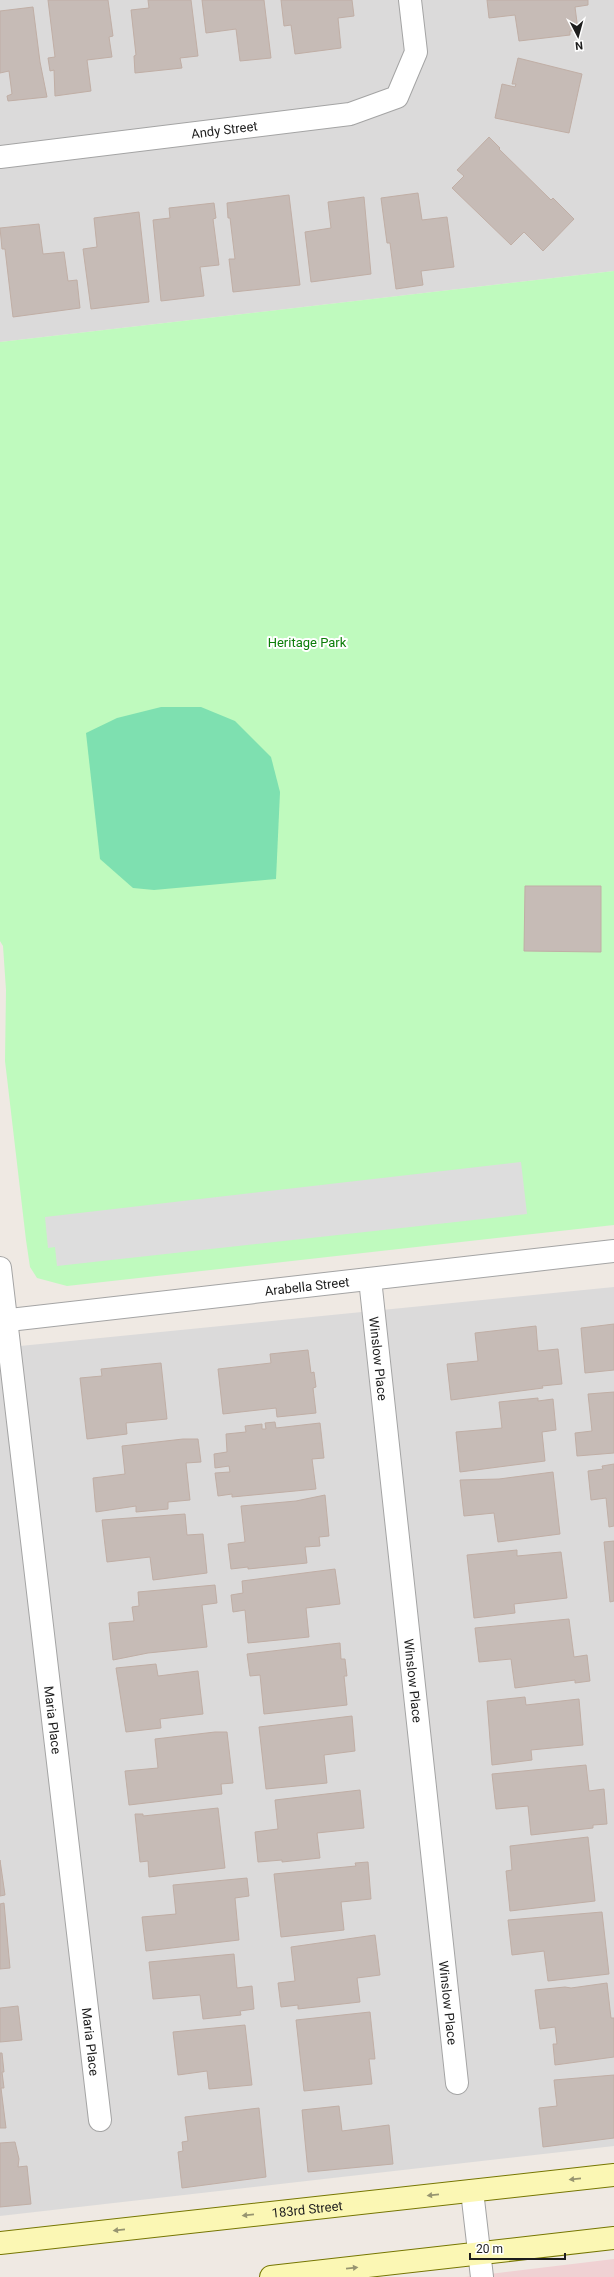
<svg xmlns="http://www.w3.org/2000/svg" width="614" height="2277" viewBox="0 0 614 2277" font-family="Roboto,sans-serif">
	<style>
		.residential { fill: #dbdada }
		.commercial { fill: #f0d1d3 }
		.park { fill: #bffabe }
		.pitch { fill: #7ee0b0 }
		.parking { fill: #ddd }
		.building { fill: #c6bbb6; stroke: #c0aea5 }
		.lines { fill: none; stroke-linecap: round; stroke-linejoin: round }
		.street-casing { stroke: #a4a4a4; stroke-width: 24 }
		.secondary-casing { stroke: #767602; stroke-width: 24 }
		.street { stroke: #fff; stroke-width: 22 }
		.secondary { stroke: #fbf7b4; stroke-width: 22 }
		.oneway { fill: #979570 }
		.labels { text-anchor: middle; stroke-width: 4; stroke-linejoin: round; paint-order: stroke }
		.street-label { font-size: 13px; fill: #1d1d1d; stroke: #fff }
		.park-label { font-size: 13px; fill: #0c7d09; stroke: #fff }
	</style>
	<rect width="100%" height="100%" fill="#efe9e3"/>
	<g class="residential">
		<path d="M 0,0 L 614,0 L 614,271 L 0,342 Z"/>
		<path d="M 614,1287 L 614,2146 L 0,2216 L 0,1348 Z"/>
	</g>
	<path class="commercial" d="M 614,2259 L 614,2277 L 465,2277 Z"/>
	<path class="park" d="M 614,271 L 614,1225 L 67,1286 L 37,1278 L 30,1267 L 26,1240 L 5,1061 L 6,990 L 3,946 L 0,941 L 0,342 Z"/>
	<path class="pitch" d="M 161,707 L 201,707 L 235,721 L 271,757 L 280,792 L 276,879 L 154,890 L 133,888 L 100,859 L 86,733 L 117,718 Z"/>
	<path class="parking" d="M 521,1162 L 527,1214 L 57,1266 L 55,1247 L 48,1248 L 45,1217 Z"/>
	<g class="building">
		<path d="M 48,0 L 108,0 L 113,36 L 109,37 L 112,57 L 87,60 L 91,91 L 55,96 L 54,70 L 50,71 L 48,58 L 55,57 Z"/>
		<path d="M 148,0 L 191,0 L 198,56 L 180,58 L 182,68 L 135,73 L 134,56 L 136,55 L 131,10 L 149,8 Z"/>
		<path d="M 202,0 L 264,0 L 271,58 L 240,61 L 236,29 L 206,33 Z"/>
		<path d="M 281,0 L 352,0 L 354,16 L 338,18 L 341,48 L 295,54 L 291,25 L 284,26 Z"/>
		<path d="M 487,0 L 588,0 L 588,5 L 575,7 L 578,30 L 570,31 L 570,35 L 519,41 L 515,15 L 489,18 Z"/>
		<path d="M 33,7 L 40,62 L 47,97 L 8,101 L 7,96 L 12,94 L 9,71 L 0,73 L 0,11 Z"/>
		<path d="M 518,58 L 582,74 L 569,133 L 495,118 L 502,84 L 515,87 L 516,84 L 512,84 Z"/>
		<path d="M 489,137 L 500,148 L 499,149 L 551,200 L 553,198 L 574,219 L 543,251 L 524,232 L 511,245 L 452,188 L 464,176 L 457,170 Z"/>
		<path d="M 418,193 L 422,220 L 447,217 L 454,267 L 421,271 L 423,285 L 396,289 L 390,243 L 387,243 L 381,198 Z"/>
		<path d="M 289,195 L 300,285 L 233,292 L 229,259 L 235,259 L 230,218 L 228,218 L 227,203 Z"/>
		<path d="M 364,197 L 371,274 L 311,282 L 305,232 L 331,228 L 328,202 Z"/>
		<path d="M 214,203 L 216,218 L 213,219 L 219,265 L 200,267 L 204,296 L 161,301 L 153,220 L 170,218 L 169,208 Z"/>
		<path d="M 139,212 L 149,302 L 91,309 L 83,249 L 97,247 L 94,218 Z"/>
		<path d="M 39,224 L 43,254 L 64,252 L 68,281 L 77,280 L 80,308 L 13,317 L 5,249 L 2,249 L 0,228 Z"/>
		<path d="M 525,886 L 601,886 L 601,952 L 524,951 Z"/>
		<path d="M 614,1324 L 614,1370 L 585,1373 L 581,1328 Z"/>
		<path d="M 536,1326 L 538,1351 L 558,1349 L 562,1384 L 542,1386 L 543,1388 L 451,1400 L 447,1364 L 478,1361 L 475,1333 Z"/>
		<path d="M 308,1350 L 311,1373 L 314,1372 L 316,1387 L 313,1388 L 316,1413 L 277,1417 L 276,1408 L 223,1414 L 218,1369 L 271,1363 L 270,1354 Z"/>
		<path d="M 161,1363 L 167,1419 L 126,1423 L 127,1434 L 87,1439 L 80,1378 L 102,1376 L 101,1369 Z"/>
		<path d="M 614,1392 L 614,1453 L 577,1456 L 575,1433 L 592,1431 L 588,1394 Z"/>
		<path d="M 538,1398 L 538,1401 L 553,1399 L 556,1430 L 542,1432 L 545,1461 L 460,1472 L 456,1432 L 502,1428 L 499,1402 Z"/>
		<path d="M 275,1422 L 276,1428 L 320,1423 L 324,1458 L 312,1459 L 316,1489 L 232,1497 L 232,1494 L 218,1496 L 215,1473 L 230,1472 L 229,1466 L 215,1468 L 214,1454 L 227,1452 L 226,1434 L 246,1432 L 245,1426 L 262,1424 L 262,1429 L 266,1429 L 265,1423 Z"/>
		<path d="M 183,1439 L 198,1439 L 201,1462 L 186,1463 L 190,1500 L 168,1502 L 168,1509 L 136,1512 L 136,1506 L 96,1512 L 93,1478 L 125,1474 L 122,1446 Z"/>
		<path d="M 614,1464 L 614,1526 L 609,1527 L 606,1498 L 591,1500 L 588,1471 L 603,1469 L 602,1466 Z"/>
		<path d="M 553,1472 L 560,1534 L 498,1542 L 494,1513 L 464,1516 L 460,1480 L 499,1479 Z"/>
		<path d="M 325,1495 L 329,1536 L 319,1537 L 320,1546 L 305,1547 L 307,1563 L 248,1569 L 248,1567 L 231,1569 L 228,1544 L 245,1542 L 241,1506 L 296,1501 Z"/>
		<path d="M 185,1514 L 187,1535 L 203,1534 L 207,1573 L 153,1580 L 150,1557 L 107,1562 L 102,1520 Z"/>
		<path d="M 614,1541 L 614,1601 L 610,1602 L 604,1542 Z"/>
		<path d="M 517,1550 L 517,1556 L 561,1552 L 567,1598 L 514,1604 L 515,1613 L 474,1618 L 467,1555 Z"/>
		<path d="M 335,1569 L 340,1604 L 306,1608 L 309,1637 L 248,1643 L 245,1610 L 233,1612 L 231,1595 L 243,1593 L 242,1581 Z"/>
		<path d="M 215,1585 L 217,1603 L 202,1605 L 207,1647 L 148,1653 L 113,1660 L 109,1623 L 134,1621 L 132,1607 L 139,1606 L 138,1592 Z"/>
		<path d="M 569,1619 L 574,1657 L 587,1655 L 590,1681 L 575,1683 L 575,1680 L 515,1688 L 511,1659 L 479,1662 L 475,1628 Z"/>
		<path d="M 340,1643 L 341,1659 L 345,1659 L 347,1676 L 344,1676 L 347,1705 L 264,1714 L 260,1675 L 250,1676 L 247,1654 Z"/>
		<path d="M 156,1664 L 158,1676 L 198,1671 L 203,1714 L 160,1719 L 161,1728 L 126,1732 L 116,1668 Z"/>
		<path d="M 525,1697 L 526,1705 L 579,1699 L 583,1745 L 531,1750 L 532,1760 L 492,1765 L 487,1701 Z"/>
		<path d="M 352,1716 L 355,1751 L 324,1755 L 327,1783 L 266,1789 L 259,1727 Z"/>
		<path d="M 215,1732 L 227,1732 L 233,1783 L 221,1784 L 222,1794 L 129,1805 L 125,1771 L 158,1768 L 155,1739 Z"/>
		<path d="M 586,1765 L 589,1791 L 604,1789 L 607,1824 L 593,1825 L 593,1828 L 531,1835 L 528,1806 L 496,1809 L 492,1774 Z"/>
		<path d="M 360,1790 L 364,1828 L 317,1833 L 320,1858 L 282,1862 L 282,1860 L 258,1862 L 255,1832 L 278,1829 L 275,1800 Z"/>
		<path d="M 218,1808 L 225,1868 L 149,1877 L 148,1861 L 140,1862 L 135,1814 L 143,1814 L 143,1816 Z"/>
		<path d="M 588,1837 L 595,1901 L 510,1911 L 506,1871 L 512,1870 L 510,1846 Z"/>
		<path d="M 0,1860 L 5,1895 L 0,1896 Z"/>
		<path d="M 368,1862 L 371,1899 L 341,1902 L 344,1930 L 281,1937 L 274,1874 L 356,1866 L 355,1863 Z"/>
		<path d="M 247,1878 L 249,1896 L 235,1898 L 239,1940 L 146,1951 L 142,1917 L 176,1914 L 173,1885 Z"/>
		<path d="M 4,1903 L 10,1968 L 0,1969 L 0,1904 Z"/>
		<path d="M 602,1912 L 609,1974 L 548,1981 L 544,1951 L 512,1955 L 508,1920 Z"/>
		<path d="M 375,1935 L 380,1975 L 357,1978 L 360,2002 L 298,2009 L 298,2005 L 281,2007 L 278,1983 L 295,1981 L 291,1947 Z"/>
		<path d="M 234,1954 L 237,1988 L 252,1986 L 254,2009 L 240,2011 L 241,2015 L 203,2019 L 200,1995 L 153,1999 L 149,1962 Z"/>
		<path d="M 607,1983 L 611,2018 L 614,2018 L 614,2057 L 555,2065 L 553,2044 L 557,2044 L 555,2027 L 540,2029 L 535,1990 L 565,1987 L 571,1988 Z"/>
		<path d="M 18,2006 L 22,2040 L 0,2042 L 0,2008 Z"/>
		<path d="M 370,2012 L 375,2059 L 369,2059 L 372,2084 L 304,2091 L 296,2020 Z"/>
		<path d="M 245,2025 L 252,2085 L 209,2089 L 207,2071 L 178,2075 L 173,2032 Z"/>
		<path d="M 0,2053 L 2,2053 L 4,2072 L 2,2072 L 4,2088 L 1,2088 L 6,2128 L 0,2128 Z"/>
		<path d="M 614,2075 L 614,2138 L 543,2147 L 539,2108 L 557,2106 L 554,2080 Z"/>
		<path d="M 339,2106 L 342,2131 L 389,2125 L 393,2164 L 308,2172 L 302,2110 Z"/>
		<path d="M 259,2108 L 266,2177 L 182,2188 L 178,2152 L 183,2151 L 182,2142 L 188,2141 L 185,2117 Z"/>
		<path d="M 15,2142 L 19,2159 L 18,2167 L 27,2166 L 31,2204 L 0,2207 L 0,2143 Z"/>
	</g>
	<g class="lines">
		<g class="street-casing">
			<g id="street">
				<path id="s1" d="M 0,157 L 350,114 L 397,97 L 416,52 L 410,0"/>
				<path id="s2" d="M 0,1268 L 100,2120"/>
				<path id="s3" d="M 370,1279 L 457,2083"/>
				<path id="s4" d="M 0,1321 L 614,1251"/>
				<path d="M 472,2191 L 482,2277"/>
			</g>
		</g>
		<g class="secondary-casing">
			<g id="secondary">
				<path id="s5" d="M 0,2243 L 614,2175"/>
				<path d="M 271,2277 L 614,2238"/>
			</g>
		</g>
		<use href="#street" class="street"/>
		<use href="#secondary" class="secondary"/>
	</g>
	<defs><path id="oneway-solid" d="M-6-.8H1V-3.2L6.5 0L1 3.2V.8H-6Z"/></defs>
	<g class="oneway">
		<use href="#oneway-solid" transform="translate(575 2179) rotate(174)"/>
		<use href="#oneway-solid" transform="translate(433 2195) rotate(174)"/>
		<use href="#oneway-solid" transform="translate(248 2215) rotate(174)"/>
		<use href="#oneway-solid" transform="translate(119 2230) rotate(174)"/>
		<use href="#oneway-solid" transform="translate(352 2268) rotate(-6)"/>
	</g>
	<g class="labels">
		<g class="street-label">
			<text dy="5" stroke="none"><textPath href="#s1" startOffset="226">Andy Street</textPath></text>
			<text dy="5" stroke="none"><textPath href="#s4" startOffset="309">Arabella Street</textPath></text>
			<text dy="5" stroke="none"><textPath href="#s3" startOffset="80">Winslow Place</textPath></text>
			<text dy="5" stroke="none"><textPath href="#s3" startOffset="404">Winslow Place</textPath></text>
			<text dy="5" stroke="none"><textPath href="#s2" startOffset="455">Maria Place</textPath></text>
			<text dy="5" stroke="none"><textPath href="#s3" startOffset="728">Winslow Place</textPath></text>
			<text dy="5" stroke="none"><textPath href="#s2" startOffset="779">Maria Place</textPath></text>
			<text dy="5" stroke="none"><textPath href="#s5" startOffset="309">183rd Street</textPath></text>
		</g>
		<g class="park-label">
			<text x="307" y="647">Heritage Park</text>
		</g>
	</g>
	<g transform="translate(578 36) rotate(174)" stroke="#ffffff" stroke-width="3" paint-order="stroke">
	<path d="M0-3L7 15L0 10L-7 15Z" fill="#1d1d1d"/>
	<text y="-6" font-size="11" font-weight="bold" text-anchor="middle" fill="#1d1d1d">N</text>
	</g>
	<path d="M470 2253v6h95v-6" fill="none" stroke="#1d1d1d" stroke-width="2"/>
	<text x="476" y="2253" font-size="12" fill="#1d1d1d" stroke="#ffffff" stroke-width="3" paint-order="stroke">20 m</text>
</svg>
